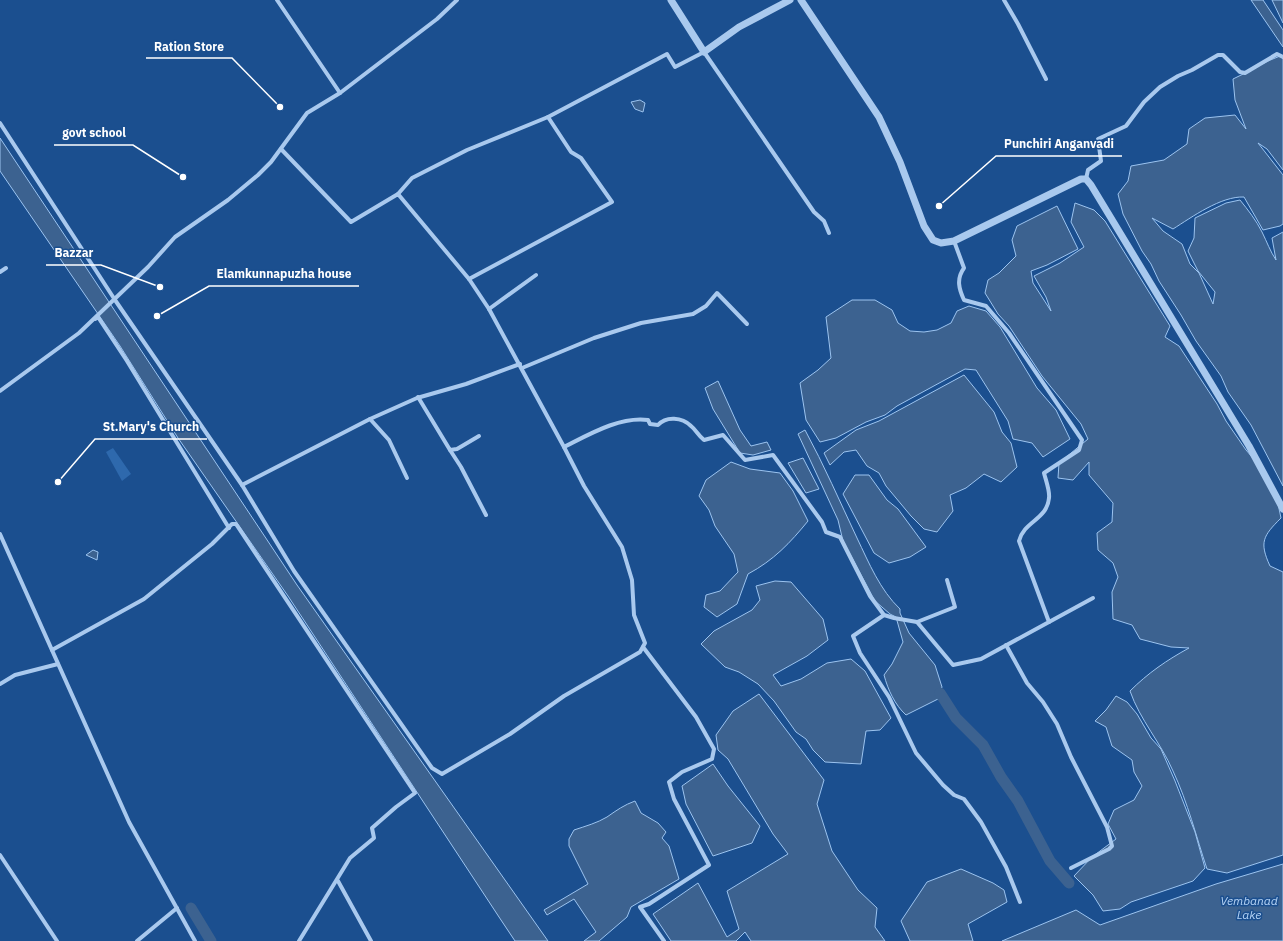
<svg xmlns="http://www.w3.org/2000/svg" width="1283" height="941" viewBox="0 0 1283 941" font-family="'IBM Plex Sans',sans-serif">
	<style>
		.green { fill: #2e69ad }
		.water { fill: #3c6290; stroke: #9cc4f0 }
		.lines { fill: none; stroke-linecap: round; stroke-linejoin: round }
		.canal { stroke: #3c6290; stroke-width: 11 }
		.minor { stroke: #a9c9ee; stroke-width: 4 }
		.tertiary { stroke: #a9c9ee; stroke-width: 7 }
		.labels { text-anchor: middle; stroke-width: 3; stroke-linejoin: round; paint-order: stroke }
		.water-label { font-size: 12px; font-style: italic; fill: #b5d3f5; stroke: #1b4f8f }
		.leader { fill: none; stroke: #fff; stroke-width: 1.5 }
		.callout-dot { fill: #fff; stroke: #1b4f8f; stroke-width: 1.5 }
		.callout-label { font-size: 12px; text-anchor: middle; font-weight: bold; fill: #fff; stroke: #1b4f8f; stroke-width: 3; stroke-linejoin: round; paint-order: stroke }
	</style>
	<rect width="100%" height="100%" fill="#1b4f8f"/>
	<path class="green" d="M 113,448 L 131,474 L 122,481 L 106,452 Z"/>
	<g class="water">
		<path d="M 1251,0 L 1263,0 L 1283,30 L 1283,47 Z"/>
		<path d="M 1272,0 L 1283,0 L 1283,23 Z"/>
		<path d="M 1280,56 L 1283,59 L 1283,170 L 1267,149 L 1258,143 L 1283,175 L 1283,224 L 1280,226 L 1263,230 L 1244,197 C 1221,196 1192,217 1173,229 L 1152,218 L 1163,231 L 1182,244 L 1190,264 L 1199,273 L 1213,304 L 1215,292 L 1198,271 L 1188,251 L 1194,238 L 1195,218 L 1226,203 L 1240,200 C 1248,210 1256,220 1262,232 C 1267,242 1270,251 1276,260 L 1272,238 L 1283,232 L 1283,486 L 1251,425 L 1228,392 L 1221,376 L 1196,341 L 1181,315 L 1159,281 L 1151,264 L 1142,251 L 1123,214 L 1118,194 L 1128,181 L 1131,166 L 1164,160 L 1187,144 L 1189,129 L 1205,118 L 1235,115 L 1246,129 L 1235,100 L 1233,79 C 1249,72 1263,62 1280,56 Z"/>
		<path d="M 640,100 L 645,103 L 643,112 L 635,109 L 631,102 Z"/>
		<path d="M 0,138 L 297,585 L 548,941 L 515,941 L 499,917 L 288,596 L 178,438 L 120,346 L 0,171 Z"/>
		<path d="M 1075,203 L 1094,210 L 1105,221 L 1170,326 L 1165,337 L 1179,346 L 1217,404 L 1226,421 L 1246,450 L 1258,464 L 1278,504 L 1281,518 C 1263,536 1259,542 1270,566 L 1283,572 L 1283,855 L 1227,873 L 1207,869 C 1196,836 1188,803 1173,771 C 1161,743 1140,720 1130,691 C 1148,673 1167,660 1189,648 L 1171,647 L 1140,639 L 1132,625 L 1113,619 L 1112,592 L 1118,577 L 1113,563 L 1098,550 L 1097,533 L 1112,522 L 1113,503 L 1089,475 L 1089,462 L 1073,480 L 1058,478 L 1059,463 L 1088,439 L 1081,424 L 1042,376 L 1009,326 L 998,314 L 985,293 L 988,280 L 999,273 L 1016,256 L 1012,240 L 1017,226 L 1057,206 L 1078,249 L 1047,265 L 1031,271 L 1033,283 L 1051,311 L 1046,297 L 1034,276 L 1060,263 L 1084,247 L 1071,222 Z"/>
		<path d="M 852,300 L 875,300 L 892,310 L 898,323 L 910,331 L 924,332 L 937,330 L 951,323 L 957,311 L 969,306 L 986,311 L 1000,327 L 1037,388 L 1056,410 L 1070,439 L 1043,457 L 1032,443 L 1013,439 L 1008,421 L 976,370 L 965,369 L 897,406 L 885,415 L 866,422 L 836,438 L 820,442 L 806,420 L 800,383 L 818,370 L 831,358 L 826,317 Z"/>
		<path d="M 964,375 L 994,412 L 1002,432 L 1011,443 L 1017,467 L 1001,482 L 984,474 L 966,488 L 950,495 L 953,511 L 937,532 L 924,529 L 911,516 L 886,486 L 879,473 L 867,466 L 856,450 L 844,452 L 830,465 L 824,453 L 856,430 L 879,421 Z"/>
		<path d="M 718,381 L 740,430 L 751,446 L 767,442 L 771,450 L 753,455 L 740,453 L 713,409 L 705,388 Z"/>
		<path d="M 805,430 C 824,465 840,502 857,538 C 869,563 880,590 900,609 L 900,613 L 909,633 L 935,665 L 942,687 L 938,699 L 906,715 C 895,705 888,690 884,675 L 892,664 L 903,642 L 896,617 L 890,614 L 875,601 L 843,541 L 838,520 L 798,434 Z"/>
		<path d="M 803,458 L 819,489 L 806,493 L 788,463 Z"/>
		<path d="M 731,462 L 750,469 L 780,473 L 793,491 L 808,521 C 790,543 774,560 748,574 L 737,604 L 717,617 L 704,607 L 706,595 L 720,591 L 738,572 L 734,554 L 715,526 L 709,510 L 699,496 L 706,480 Z"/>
		<path d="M 855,475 L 869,475 L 887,500 L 898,509 L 926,547 L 910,557 L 889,563 L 874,553 L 843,494 Z"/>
		<path d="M 93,550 L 98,552 L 97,560 L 86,555 Z"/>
		<path d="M 775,581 L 791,582 L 823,619 L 828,640 L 807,656 L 773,675 L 781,686 L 801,679 L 827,663 L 851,659 L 865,671 L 891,718 L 880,730 L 866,731 L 861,764 L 825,762 L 813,750 L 806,739 L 796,732 L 774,701 L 758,684 L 739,672 L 725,667 L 701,644 L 714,631 L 752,610 L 760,600 L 756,586 Z"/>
		<path d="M 759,694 L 824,780 L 817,804 L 832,851 L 858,890 L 877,908 L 875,927 L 885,941 L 751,941 L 745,932 L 736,941 L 671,941 L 653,914 L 698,883 L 727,937 L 739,929 L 727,891 L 788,854 L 773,834 L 728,759 L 718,750 L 716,735 L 733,711 Z"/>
		<path d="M 1116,696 L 1127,702 L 1137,714 L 1151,738 L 1161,749 L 1175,781 L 1195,832 L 1205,868 L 1193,881 L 1131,902 L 1120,909 L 1103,911 L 1093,895 L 1074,876 L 1092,857 L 1116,839 L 1108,824 L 1114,810 L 1134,800 L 1142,786 L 1134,772 L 1132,760 L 1112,746 L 1106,727 L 1095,721 L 1106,710 Z"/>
		<path d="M 713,764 L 728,786 L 760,826 L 752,843 L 713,856 L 686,804 L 682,786 Z"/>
		<path d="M 635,801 L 641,813 L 658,823 L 666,832 L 662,838 L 669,846 L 679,879 L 631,907 L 627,917 L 599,941 L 584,941 L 596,932 L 574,899 L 547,915 L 544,910 L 588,884 L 569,846 L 569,839 L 574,830 C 586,826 597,823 607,817 C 617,810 624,805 635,801 Z"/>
		<path d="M 1283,864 L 1283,941 L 1002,941 L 1076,910 L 1100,925 L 1216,884 Z"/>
		<path d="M 961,869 L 993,883 L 1004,890 L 1007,902 L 968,924 L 973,941 L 910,941 L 901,921 L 927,882 Z"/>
	</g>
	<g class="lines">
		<g class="canal">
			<path d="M 940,693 L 956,718 L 983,745 L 1001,777 L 1018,801 L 1050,861 L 1069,883"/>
			<path d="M 191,908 L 211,941"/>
		</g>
		<g class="minor">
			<path d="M 277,0 L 340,93"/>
			<path d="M 1004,0 L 1018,24 L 1046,79"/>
			<path d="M 0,123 L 115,300 L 242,485 L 370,419 L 417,398 L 466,384 L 520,364"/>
			<path d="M 281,149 L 351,222 L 398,194 L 469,279 L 489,309 L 564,447 C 588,435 620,416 648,420 L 650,424 L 658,425 C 666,416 682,417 691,426 C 696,430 698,435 704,440 L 723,435 L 745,460 L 773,455 L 822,522 L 826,532 L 840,537 L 870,596 L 884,615 L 894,618 L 917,622 L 953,665 L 981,659 L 1049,622 L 1019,541 C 1024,521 1047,520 1049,498 C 1050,491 1046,481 1044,473 L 1079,450 L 1082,440 L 1009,333 L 986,306 L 964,300 C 959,289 956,279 964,268 L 954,241"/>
			<path d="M 1086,179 L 1088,170 L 1101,161 L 1098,139 L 1126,126 L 1144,102 L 1160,87 L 1178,76 L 1192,70 L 1218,55 L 1223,55 L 1240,72 L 1245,73 L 1277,54 L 1283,57"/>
			<path d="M 398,194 L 412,178 L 467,150 L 548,117 L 667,54 L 675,67 L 704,52 L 814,212 L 824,221 L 829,233"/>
			<path d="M 0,272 L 6,268"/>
			<path d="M 469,279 L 612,202 L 581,158 L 571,152 L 548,117"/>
			<path d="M 489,309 L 536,275"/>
			<path d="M 95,319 L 98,317 L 127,361 L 229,528"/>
			<path d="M 522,368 L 594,338 L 641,323 L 693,314 L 706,306 L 717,293 L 747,324"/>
			<path d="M 0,391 L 79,333 L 148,267 L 175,237 L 228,200 L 258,175 L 271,162 L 307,113 L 340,93 L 437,19 L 457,0"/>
			<path d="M 418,397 L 450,450 L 457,449 L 479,436"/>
			<path d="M 370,419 L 389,440 L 407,478"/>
			<path d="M 450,450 L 461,467 L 486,515"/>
			<path d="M 242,485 L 294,571 L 432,768 L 442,774 L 510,734 L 564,696 L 640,652 L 645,643 L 634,615 L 632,580 L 622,547 L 584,486 L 564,447"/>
			<path d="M 0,534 L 129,822 L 195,941"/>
			<path d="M 884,615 L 853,636 L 860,653 L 889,697 L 916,753 L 943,785 L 954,795 L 964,799 L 981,822 L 1006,867 L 1020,902"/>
			<path d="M 917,622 L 955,607 L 947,580"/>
			<path d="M 1049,622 L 1093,598"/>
			<path d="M 1006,645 L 1027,683 L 1043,702 L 1057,724 L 1071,757 L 1107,827 L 1112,846 L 1109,849 L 1071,868"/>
			<path d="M 643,647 L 696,717 L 714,749 L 712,759 L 682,772 L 669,782 L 674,799 L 709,865 L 649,904 L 640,907 L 664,941"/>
			<path d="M 52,650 L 144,599 L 212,544 L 232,524 L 236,524 L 415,793 L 396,807 L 372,828 L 374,838 L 350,858 L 299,941"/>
			<path d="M 0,684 L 15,675 L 58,664"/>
			<path d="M 0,855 L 57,941"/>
			<path d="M 338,881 L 371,941"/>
			<path d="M 137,941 L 177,908"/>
		</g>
		<g class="tertiary">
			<path d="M 671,0 L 704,52 L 739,27 L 790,0"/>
			<path d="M 801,0 L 879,117 L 900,162 L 924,226 L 933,240 L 941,243 L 954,241 L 1081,179 L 1086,179 L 1091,185 L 1249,446 L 1283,509"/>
		</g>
	</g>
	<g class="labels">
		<g class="water-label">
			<text x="1249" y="905">Vembanad<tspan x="1249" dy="14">Lake</tspan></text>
		</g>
	</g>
	<path class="leader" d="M280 107L232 58H146M183 177L133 145H54M939 206L996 156H1122M160 287L101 265H46M157 316L209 286H359M58 482L95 439H207"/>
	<g class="callout-dot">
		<circle cx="280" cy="107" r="4"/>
		<circle cx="183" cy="177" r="4"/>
		<circle cx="939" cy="206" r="4"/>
		<circle cx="160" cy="287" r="4"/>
		<circle cx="157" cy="316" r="4"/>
		<circle cx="58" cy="482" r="4"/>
	</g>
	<g class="callout-label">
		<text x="189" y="51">Ration Store</text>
		<text x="94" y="137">govt school</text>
		<text x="1059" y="148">Punchiri Anganvadi</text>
		<text x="74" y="257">Bazzar</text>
		<text x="284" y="278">Elamkunnapuzha house</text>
		<text x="151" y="431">St.Mary's Church</text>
	</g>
</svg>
